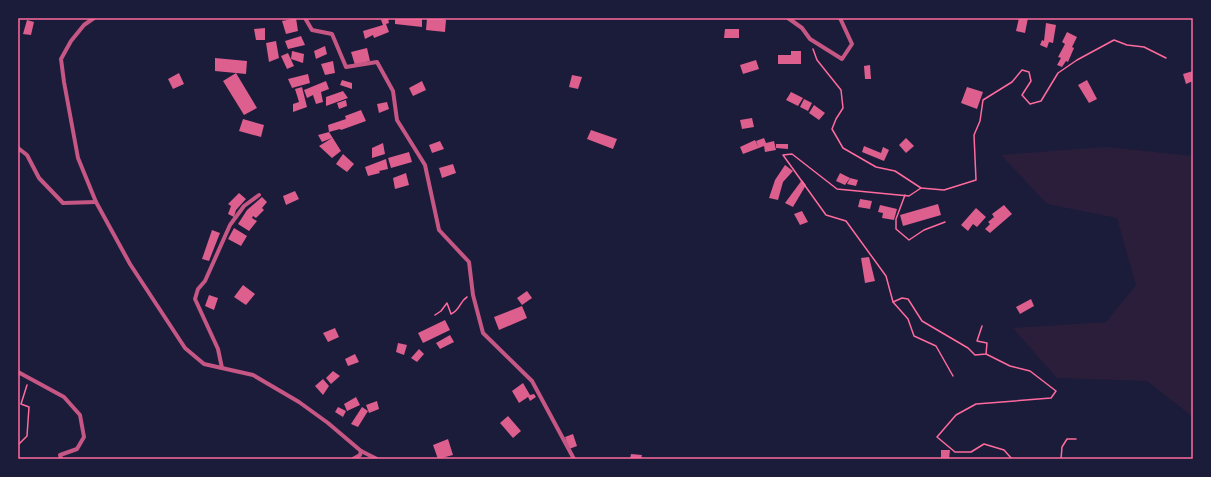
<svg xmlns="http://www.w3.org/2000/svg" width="1211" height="477" viewBox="0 0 1211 477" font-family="'Noto Sans',sans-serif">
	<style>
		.green { fill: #2a1e3b }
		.building { fill: #dd5f8e }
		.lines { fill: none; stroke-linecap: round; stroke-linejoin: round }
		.path { stroke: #ff6b9d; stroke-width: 1.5 }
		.minor { stroke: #c65784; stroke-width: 4 }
		.neatline { fill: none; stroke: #ff6b9d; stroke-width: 1.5 }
	</style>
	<rect width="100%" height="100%" fill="#1b1b3a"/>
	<path class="green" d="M 1106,147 L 1193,156 L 1193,417 L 1147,381 L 1057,378 L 1013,328 L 1106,322 L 1136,285 L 1117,218 L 1047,204 L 1001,155 Z"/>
	<g class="building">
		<path d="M 296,18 L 298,31 L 286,34 L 282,21 Z"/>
		<path d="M 388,18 L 389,23 L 386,24 L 389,32 L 374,38 L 373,35 L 365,39 L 363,31 L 383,25 L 381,20 Z"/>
		<path d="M 395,18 L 422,18 L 422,27 L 395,24 Z"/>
		<path d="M 427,18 L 439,18 L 446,20 L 445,32 L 426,30 Z"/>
		<path d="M 1019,18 L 1028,18 L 1025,33 L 1016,31 Z"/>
		<path d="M 27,20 L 34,22 L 31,35 L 23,34 Z"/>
		<path d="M 1046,23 L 1056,25 L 1053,43 L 1049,42 L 1047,48 L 1040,45 L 1042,40 L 1044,41 Z"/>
		<path d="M 265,28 L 265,40 L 256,40 L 254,29 Z"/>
		<path d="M 725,29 L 739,29 L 739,38 L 724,38 Z"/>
		<path d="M 1067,32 L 1077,37 L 1072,47 L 1074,48 L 1068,62 L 1066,61 L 1062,67 L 1057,65 L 1061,58 L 1058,57 L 1065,44 L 1062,42 Z"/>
		<path d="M 301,36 L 305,45 L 288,49 L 285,41 Z"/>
		<path d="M 276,41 L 279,58 L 269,62 L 266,43 Z"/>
		<path d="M 325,46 L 327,54 L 316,59 L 314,51 Z"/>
		<path d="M 367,48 L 370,61 L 355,65 L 351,52 Z"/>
		<path d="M 292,51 L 304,54 L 303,63 L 291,59 Z"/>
		<path d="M 791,51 L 801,51 L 801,64 L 778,64 L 778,55 L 791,55 Z"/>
		<path d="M 288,53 L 294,66 L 287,69 L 281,56 Z"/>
		<path d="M 215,58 L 247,61 L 246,74 L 215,71 Z"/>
		<path d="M 756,60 L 759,69 L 743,74 L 740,65 Z"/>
		<path d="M 333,61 L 335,73 L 325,75 L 321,64 Z"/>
		<path d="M 870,65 L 871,79 L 865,79 L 864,66 Z"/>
		<path d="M 1193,71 L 1193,81 L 1186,84 L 1183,74 Z"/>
		<path d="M 179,73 L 184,84 L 173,89 L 168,79 Z"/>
		<path d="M 236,73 L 257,108 L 244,115 L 223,81 Z"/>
		<path d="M 308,74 L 310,83 L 292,88 L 288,79 Z"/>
		<path d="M 572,75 L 582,77 L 578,89 L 569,87 Z"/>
		<path d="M 342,80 L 352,83 L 352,89 L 340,85 Z"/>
		<path d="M 1087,80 L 1097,99 L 1089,103 L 1078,85 Z"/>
		<path d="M 326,81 L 329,89 L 321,92 L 323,102 L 316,104 L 313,95 L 307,98 L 304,90 Z"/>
		<path d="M 422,81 L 426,90 L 413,96 L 409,88 Z"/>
		<path d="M 302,87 L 307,107 L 293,112 L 293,104 L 299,102 L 295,89 Z"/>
		<path d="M 967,87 L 983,92 L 977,109 L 961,103 Z"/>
		<path d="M 343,91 L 348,98 L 326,106 L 326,97 Z"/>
		<path d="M 791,92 L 803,98 L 798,106 L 786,100 Z"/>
		<path d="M 804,99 L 812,103 L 808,111 L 800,107 Z"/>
		<path d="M 346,100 L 347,106 L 339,109 L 337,103 Z"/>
		<path d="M 387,102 L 389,109 L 379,113 L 377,104 Z"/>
		<path d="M 814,105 L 825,113 L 819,120 L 809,113 Z"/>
		<path d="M 361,110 L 366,121 L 341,130 L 340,129 L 329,132 L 328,125 L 346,119 L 345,116 Z"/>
		<path d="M 752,118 L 754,127 L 742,129 L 740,120 Z"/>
		<path d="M 243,119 L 264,125 L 261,137 L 239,131 Z"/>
		<path d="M 591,130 L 617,139 L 613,149 L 587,139 Z"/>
		<path d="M 329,132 L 341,151 L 332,158 L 319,146 L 332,138 L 322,142 L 318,135 Z"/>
		<path d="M 764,138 L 766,143 L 774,141 L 776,150 L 765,152 L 764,146 L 743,154 L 740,147 L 755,140 L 758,146 L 756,141 Z"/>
		<path d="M 906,138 L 914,146 L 906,153 L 899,145 Z"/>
		<path d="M 440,141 L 444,149 L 432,153 L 429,145 Z"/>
		<path d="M 383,143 L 385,154 L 372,158 L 372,148 Z"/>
		<path d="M 776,144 L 788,144 L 788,149 L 776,148 Z"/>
		<path d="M 864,146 L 881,153 L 883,147 L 889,150 L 884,161 L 862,152 Z"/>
		<path d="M 409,152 L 412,162 L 391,168 L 388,158 Z"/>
		<path d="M 343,154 L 354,164 L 347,172 L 336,164 Z"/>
		<path d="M 386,159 L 388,169 L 379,171 L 380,173 L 368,176 L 365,167 Z"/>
		<path d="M 453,164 L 456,173 L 442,178 L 439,168 Z"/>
		<path d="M 785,165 L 793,171 L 783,182 L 778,200 L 769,198 L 775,180 Z"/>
		<path d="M 406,173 L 409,185 L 395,189 L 393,178 Z"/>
		<path d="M 840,173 L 850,178 L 845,185 L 836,181 Z"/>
		<path d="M 850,178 L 858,180 L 856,186 L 847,184 Z"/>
		<path d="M 802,180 L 806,185 L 793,207 L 785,203 Z"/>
		<path d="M 295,191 L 299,199 L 286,205 L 283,196 Z"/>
		<path d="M 239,193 L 246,199 L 236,210 L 234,217 L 228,214 L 231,206 L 228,204 Z"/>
		<path d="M 262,197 L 267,202 L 262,208 L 264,210 L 256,218 L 253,216 L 252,218 L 257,221 L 249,231 L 238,224 L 247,210 Z"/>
		<path d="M 860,199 L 872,201 L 870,209 L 858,207 Z"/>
		<path d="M 938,204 L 941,215 L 903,226 L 900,215 Z"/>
		<path d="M 880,205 L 897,209 L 894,220 L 882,218 L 883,213 L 878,212 Z"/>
		<path d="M 1004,205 L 1012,214 L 990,233 L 985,229 L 990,224 L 988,222 L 994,217 L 992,214 Z"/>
		<path d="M 976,208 L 986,217 L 977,227 L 973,224 L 968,231 L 961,225 Z"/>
		<path d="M 802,211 L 808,222 L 800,225 L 794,214 Z"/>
		<path d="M 234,228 L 247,236 L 241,246 L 228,239 Z"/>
		<path d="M 212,230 L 220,233 L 209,261 L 202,259 Z"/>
		<path d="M 869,257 L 875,281 L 865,283 L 861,258 Z"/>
		<path d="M 243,285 L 255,294 L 246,305 L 234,297 Z"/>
		<path d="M 527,291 L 532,298 L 522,305 L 517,298 Z"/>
		<path d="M 209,295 L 218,298 L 214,310 L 205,306 Z"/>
		<path d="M 1031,299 L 1034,306 L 1020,314 L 1016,307 Z"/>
		<path d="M 522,306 L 527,318 L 499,330 L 494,317 Z"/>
		<path d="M 445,320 L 450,330 L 423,343 L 418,333 Z"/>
		<path d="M 335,328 L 339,337 L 328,342 L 323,333 Z"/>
		<path d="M 450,335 L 454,342 L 440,349 L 436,343 Z"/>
		<path d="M 398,343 L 407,345 L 404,355 L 396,352 Z"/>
		<path d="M 419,349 L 424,354 L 417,362 L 411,358 Z"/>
		<path d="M 355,354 L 359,362 L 348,366 L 345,359 Z"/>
		<path d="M 333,371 L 340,376 L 331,384 L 326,378 Z"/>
		<path d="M 323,379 L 329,386 L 323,395 L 315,386 Z"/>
		<path d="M 523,383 L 530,395 L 534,394 L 536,397 L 530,401 L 528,397 L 519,403 L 512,391 Z"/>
		<path d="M 356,397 L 360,405 L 347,411 L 344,404 Z"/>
		<path d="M 377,401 L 379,409 L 369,413 L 366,405 Z"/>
		<path d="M 338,407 L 346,411 L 343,417 L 335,412 Z"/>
		<path d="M 362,407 L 368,411 L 358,427 L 351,424 Z"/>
		<path d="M 508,416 L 521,431 L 513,438 L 500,423 Z"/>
		<path d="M 573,434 L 577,446 L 569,449 L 565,437 Z"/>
		<path d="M 448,439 L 453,455 L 438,459 L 433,445 Z"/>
		<path d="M 941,450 L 950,450 L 949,459 L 941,458 Z"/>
		<path d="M 631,454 L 642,455 L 641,459 L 630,459 Z"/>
	</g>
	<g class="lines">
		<g class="path">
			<path d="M 813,49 L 817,60 L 841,90 L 843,108 L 836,119 L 832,129 L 843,148 L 876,167 L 895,171 L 921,188 L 944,190 L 976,180 L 974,135 L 980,121 L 983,100 L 1012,82 L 1022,70 L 1029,72 L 1031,81 L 1022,95 L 1030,104 L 1041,101 L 1058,73 L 1077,60 L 1114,40 L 1127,45 L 1144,47 L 1166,58"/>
			<path d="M 921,188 L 909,196 L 837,189 L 792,154 L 783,155 L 826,215 L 846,221 L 886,276 L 893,302 L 908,319 L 914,336 L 936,346 L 953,376"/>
			<path d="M 905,195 L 896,219 L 896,229 L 909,240 L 924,230 L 945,222"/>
			<path d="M 893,302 L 902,298 L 908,299 L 922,321 L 968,348 L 975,355 L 986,354 L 987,343 L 977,341 L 982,326"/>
			<path d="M 435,315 L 441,311 L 447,303 L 451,314 C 461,309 459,302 467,297"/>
			<path d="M 986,354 L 1010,366 L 1030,371 L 1056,391 L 1051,398 L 976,404 L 956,415 L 937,437 L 955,452 L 971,452 L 984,444 L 1004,450 L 1012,459"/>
			<path d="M 18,445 L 27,436 L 29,407 L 21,404 L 27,385"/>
			<path d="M 1061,459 L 1062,447 L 1067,439 L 1076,439"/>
		</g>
		<g class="minor">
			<path d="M 94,18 L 84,25 L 71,41 L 61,59 L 64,82 L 78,158 L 96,202 L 130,264 L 185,348 L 204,364 L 253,375 L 299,402 L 328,423 L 361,451 L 377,459"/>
			<path d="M 305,18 L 312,30 L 332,34 L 346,67 L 377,62 L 393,91 L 397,120 L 425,165 L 439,230 L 469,262 L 473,295 L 483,333 L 532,381 L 574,459"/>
			<path d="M 788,18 L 802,28 L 810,39 L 842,59 L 852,44 L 840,18"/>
			<path d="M 18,148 L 27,155 L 39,178 L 63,203 L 96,202"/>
			<path d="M 222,368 L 218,349 L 195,299 L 198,289 L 205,281 L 230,225 L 244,206 L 259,195"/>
			<path d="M 18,372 L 64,397 L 80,415 L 84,437 L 77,449 L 60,455 L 61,459"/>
			<path d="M 353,459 L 360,455 L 361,451"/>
		</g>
	</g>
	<rect width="1211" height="477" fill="none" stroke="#1b1b3a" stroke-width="38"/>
	<rect x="19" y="19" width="1173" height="439" class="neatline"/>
</svg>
